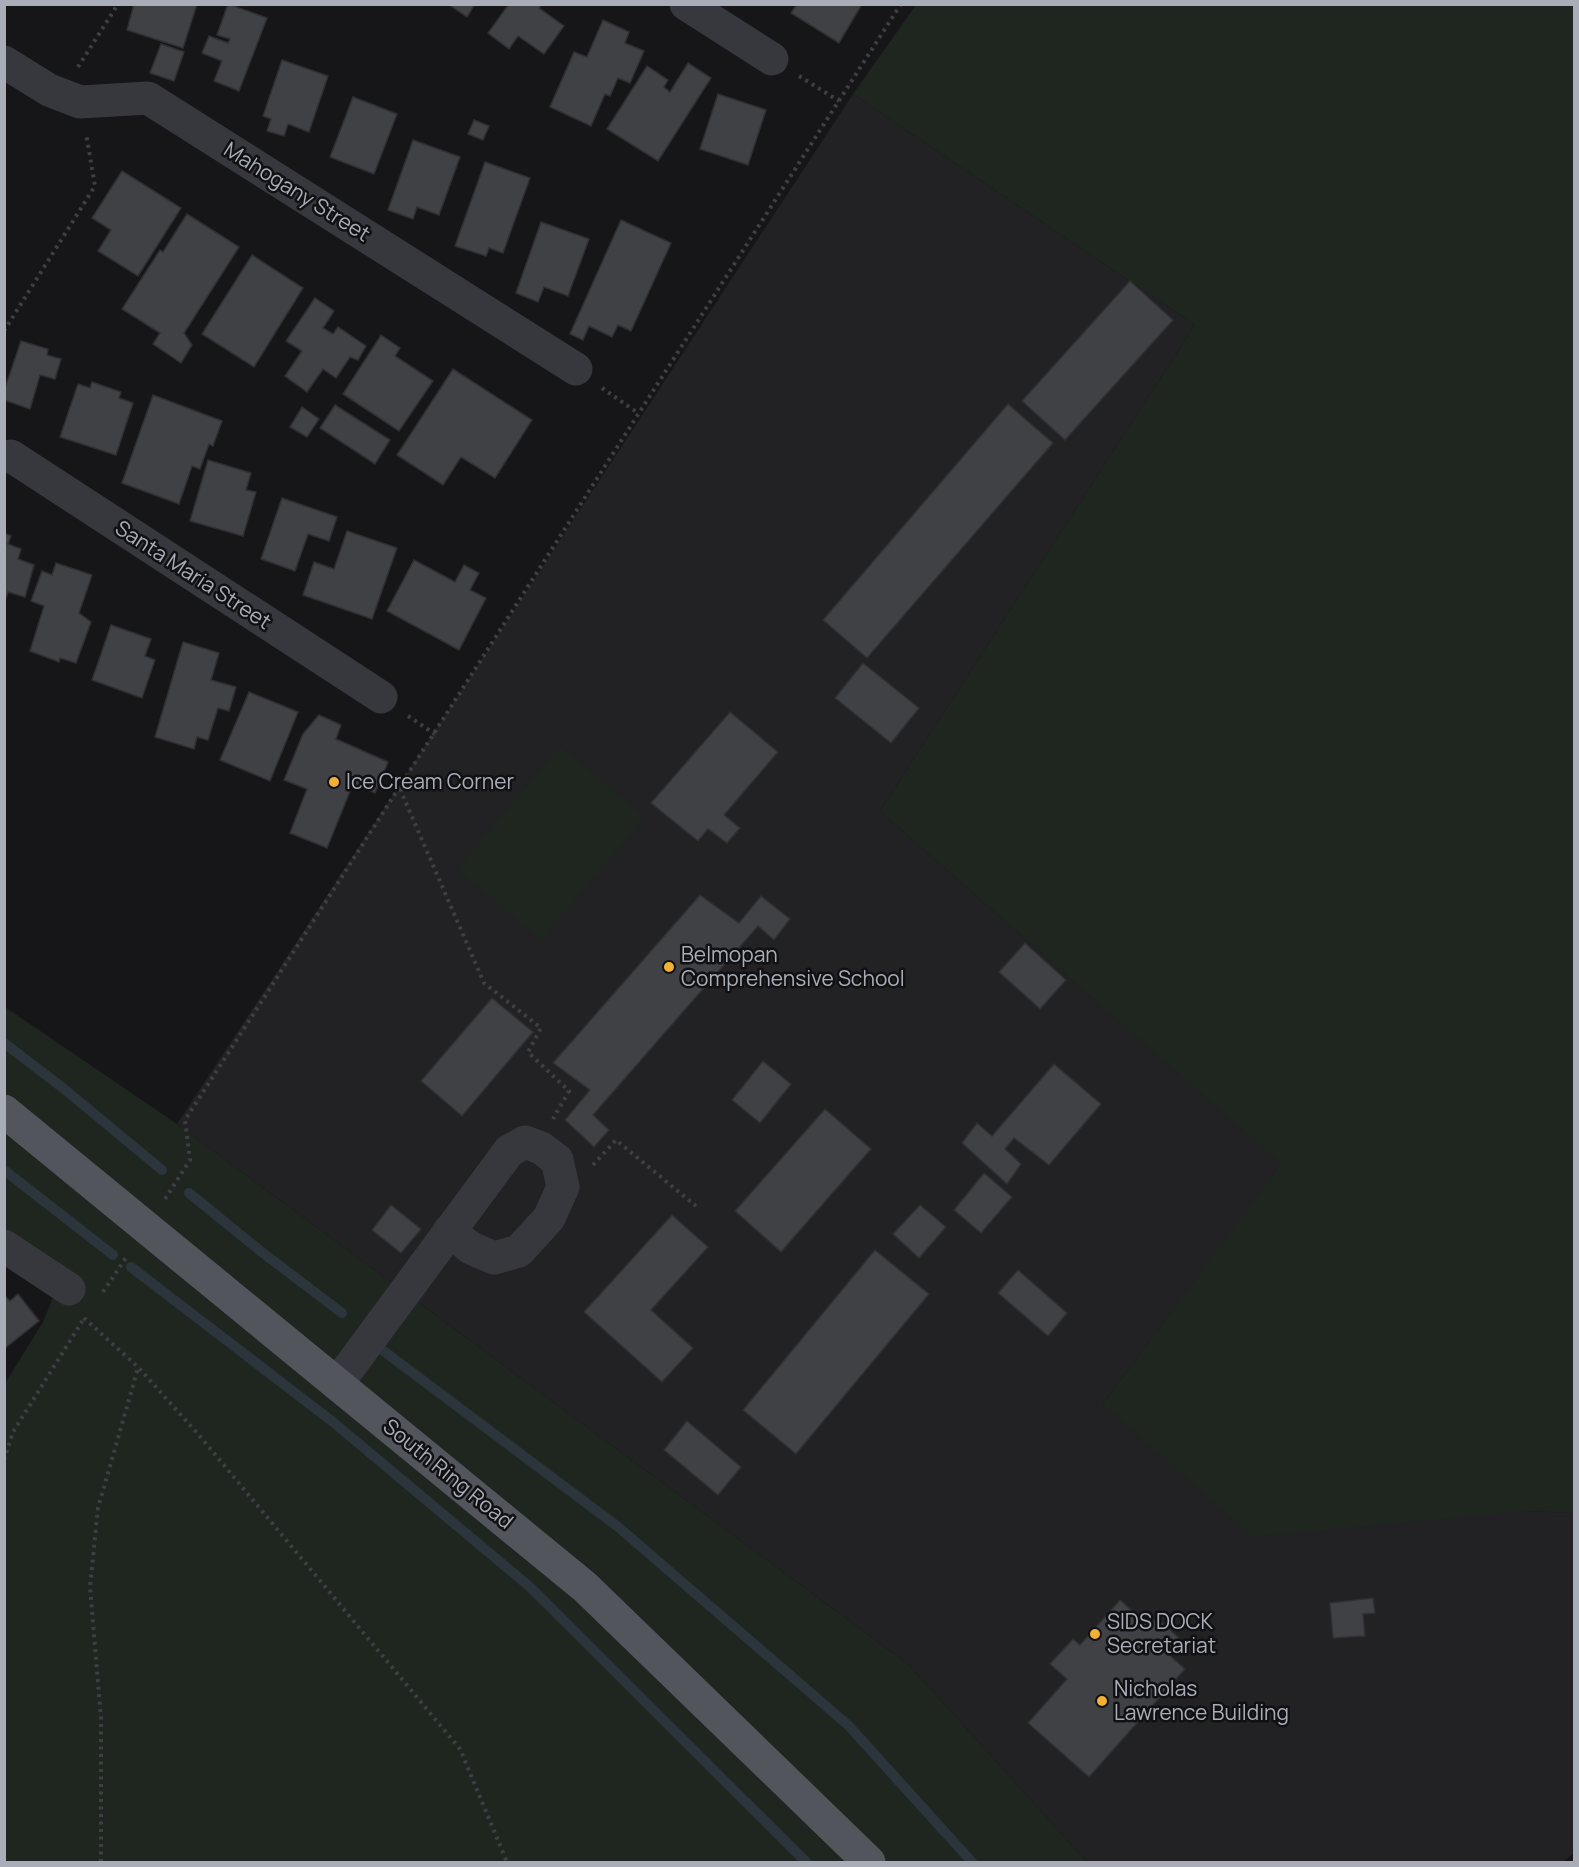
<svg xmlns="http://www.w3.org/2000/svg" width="1579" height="1867" viewBox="0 0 1579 1867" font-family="Manrope,sans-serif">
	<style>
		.built { fill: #222225 }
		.green { fill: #1e261f }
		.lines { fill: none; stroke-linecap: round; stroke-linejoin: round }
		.stream { stroke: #2c353c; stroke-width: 10 }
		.building { fill: #404145; stroke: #303034; stroke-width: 1.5 }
		.path { stroke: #3d3f44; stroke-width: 4; stroke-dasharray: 3 4.5; stroke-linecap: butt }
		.minor { stroke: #37383d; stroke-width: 33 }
		.major { stroke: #53555c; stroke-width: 33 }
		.poi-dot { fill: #f2b134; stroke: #111113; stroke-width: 2 }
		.labels { text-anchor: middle; stroke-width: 5; stroke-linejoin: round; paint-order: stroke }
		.street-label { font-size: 21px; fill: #a8adb8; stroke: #111113 }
		.poi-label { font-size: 21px; fill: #a8adb8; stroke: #111113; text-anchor: start }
	</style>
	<rect width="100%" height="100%" fill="#161618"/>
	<path class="built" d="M 853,94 L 1195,325 L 880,811 L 1282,1164 L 1103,1404 L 1527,1511 L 1574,1513 L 1574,1853 L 1563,1862 L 1087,1862 L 909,1665 L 177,1124 Z"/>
	<g class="green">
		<path d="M 916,5 L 1574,5 L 1574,1513 L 1527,1511 L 1253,1537 L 1103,1404 L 1281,1164 L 880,811 L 1195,325 L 853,94 Z"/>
		<path d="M 560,746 L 645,817 L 541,940 L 457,869 Z"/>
		<path d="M 5,1007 L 177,1124 L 909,1665 L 1087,1862 L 5,1862 L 4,1385 L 43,1322 L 61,1278 L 5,1240 Z"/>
	</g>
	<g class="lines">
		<g class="stream">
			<path d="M 4,1043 L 63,1088 L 162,1170"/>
			<path d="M 4,1170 L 113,1255"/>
			<path d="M 189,1193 L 263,1253 L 342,1313"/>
			<path d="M 131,1267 L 333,1422 L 530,1587 L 806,1862"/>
			<path d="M 381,1349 L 617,1526 L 848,1725 L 972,1862"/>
		</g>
	</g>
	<g class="building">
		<path d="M 134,4 L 197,4 L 183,48 L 127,30 Z"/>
		<path d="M 228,4 L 267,18 L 239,91 L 214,81 L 222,61 L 202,53 L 209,36 L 228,43 L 230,39 L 217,35 Z"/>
		<path d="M 448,4 L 475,4 L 467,17 Z"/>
		<path d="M 509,4 L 542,4 L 539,8 L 564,26 L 544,54 L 518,36 L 509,49 L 488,33 Z"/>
		<path d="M 797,4 L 862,4 L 839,43 L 791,13 Z"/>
		<path d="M 603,20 L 629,32 L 625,43 L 644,51 L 630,83 L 618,78 L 610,96 L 605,94 L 591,126 L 550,107 L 574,52 L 587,57 Z"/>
		<path d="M 161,44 L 184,52 L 174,81 L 150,73 Z"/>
		<path d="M 282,60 L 328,76 L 309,132 L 288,124 L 284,136 L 267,131 L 271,119 L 263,116 Z"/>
		<path d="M 688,63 L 711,78 L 658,161 L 607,129 L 647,66 L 668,80 L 664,87 L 670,92 Z"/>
		<path d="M 718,94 L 766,110 L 748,165 L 700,149 Z"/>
		<path d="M 353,97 L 397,114 L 374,174 L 330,157 Z"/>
		<path d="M 474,120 L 489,126 L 483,140 L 468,134 Z"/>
		<path d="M 413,140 L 460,157 L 439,215 L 417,207 L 413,219 L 388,210 Z"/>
		<path d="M 485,162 L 530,178 L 503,253 L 489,248 L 486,256 L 455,246 Z"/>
		<path d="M 122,171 L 181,208 L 138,276 L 98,251 L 111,230 L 92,218 Z"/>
		<path d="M 187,214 L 239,247 L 184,333 L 192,345 L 181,363 L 153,344 L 160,333 L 122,309 L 160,250 L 163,252 Z"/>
		<path d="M 621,220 L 671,243 L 631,331 L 618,325 L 612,337 L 589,326 L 583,340 L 570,334 Z"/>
		<path d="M 541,222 L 589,239 L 568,296 L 544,287 L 538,302 L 516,293 Z"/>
		<path d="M 252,255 L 303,288 L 254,367 L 202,334 Z"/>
		<path d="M 1130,281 L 1173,320 L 1065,440 L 1022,401 Z"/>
		<path d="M 315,298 L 334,311 L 323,328 L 333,334 L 338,327 L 366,346 L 358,360 L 350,357 L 336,378 L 323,369 L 307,392 L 285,376 L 302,351 L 286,341 Z"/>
		<path d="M 381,335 L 400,348 L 395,356 L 433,381 L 399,431 L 343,394 Z"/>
		<path d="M 21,341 L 48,349 L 47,355 L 61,359 L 55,379 L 40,375 L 30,409 L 4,400 L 4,391 Z"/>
		<path d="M 453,369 L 532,420 L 495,478 L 461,457 L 443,485 L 397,455 Z"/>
		<path d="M 92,382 L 121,392 L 119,398 L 133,403 L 116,455 L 60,437 L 78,384 L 90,388 Z"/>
		<path d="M 153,395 L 222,421 L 213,446 L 209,444 L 200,469 L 192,466 L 179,504 L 122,483 Z"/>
		<path d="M 1008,404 L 1053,443 L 867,658 L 823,620 Z"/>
		<path d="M 335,405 L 390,440 L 375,464 L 320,428 Z"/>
		<path d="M 302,407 L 319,419 L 307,437 L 290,427 Z"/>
		<path d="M 208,460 L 251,473 L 246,490 L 256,492 L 243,536 L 190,521 Z"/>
		<path d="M 282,498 L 337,517 L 329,541 L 308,534 L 295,571 L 261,559 Z"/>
		<path d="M 347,531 L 397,548 L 372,619 L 303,595 L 314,562 L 334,569 Z"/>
		<path d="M 4,533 L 11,536 L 8,544 L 21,549 L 18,559 L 34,565 L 25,597 L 8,592 L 4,603 Z"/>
		<path d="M 414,560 L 455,582 L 464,565 L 479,573 L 470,590 L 486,598 L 459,650 L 387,611 Z"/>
		<path d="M 56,563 L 92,575 L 79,613 L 91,622 L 76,663 L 60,658 L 59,662 L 30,651 L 44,606 L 31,601 L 42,571 L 52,575 Z"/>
		<path d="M 111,625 L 151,639 L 145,656 L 155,660 L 142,698 L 92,680 Z"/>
		<path d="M 183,642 L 219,653 L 211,680 L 236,687 L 229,711 L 218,708 L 208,740 L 197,737 L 194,749 L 155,737 Z"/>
		<path d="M 863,663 L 919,708 L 891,743 L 835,698 Z"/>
		<path d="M 249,692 L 298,712 L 270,781 L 220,760 Z"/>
		<path d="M 730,712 L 778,752 L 724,815 L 740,828 L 727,843 L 708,829 L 698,841 L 651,803 Z"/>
		<path d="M 319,715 L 341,725 L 336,739 L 388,762 L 375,793 L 353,784 L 327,848 L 290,833 L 307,789 L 284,780 L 303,734 Z"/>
		<path d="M 700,895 L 739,923 L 761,896 L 790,919 L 774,940 L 758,926 L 593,1115 L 609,1130 L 594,1147 L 565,1120 L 590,1090 L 553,1063 Z"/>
		<path d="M 1025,943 L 1066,980 L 1040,1009 L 999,972 Z"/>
		<path d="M 492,998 L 533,1032 L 462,1116 L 421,1081 Z"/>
		<path d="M 763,1061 L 791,1084 L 760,1123 L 732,1100 Z"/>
		<path d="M 1054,1064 L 1101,1104 L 1049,1165 L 1014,1138 L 1005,1149 L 1021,1164 L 1007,1184 L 962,1143 L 977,1123 L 992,1136 Z"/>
		<path d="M 825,1109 L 871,1149 L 781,1252 L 735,1211 Z"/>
		<path d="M 984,1173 L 1012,1197 L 981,1233 L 954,1210 Z"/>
		<path d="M 391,1205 L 421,1229 L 401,1253 L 372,1230 Z"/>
		<path d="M 920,1205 L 946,1227 L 919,1258 L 893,1234 Z"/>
		<path d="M 672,1215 L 708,1247 L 651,1310 L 693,1348 L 662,1382 L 584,1312 Z"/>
		<path d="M 875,1250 L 929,1294 L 796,1454 L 743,1410 Z"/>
		<path d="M 1018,1270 L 1067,1313 L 1048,1336 L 998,1293 Z"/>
		<path d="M 18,1294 L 39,1321 L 4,1349 L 4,1295 L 10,1301 Z"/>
		<path d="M 687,1421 L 741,1467 L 718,1495 L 664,1450 Z"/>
		<path d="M 1373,1598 L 1375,1613 L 1363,1614 L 1365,1636 L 1333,1638 L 1330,1603 Z"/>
		<path d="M 1120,1600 L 1149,1626 L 1157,1618 L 1179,1638 L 1166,1652 L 1185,1669 L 1089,1777 L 1028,1723 L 1067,1679 L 1050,1664 L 1073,1639 L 1080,1645 Z"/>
	</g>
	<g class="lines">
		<g class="path">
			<path d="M 78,67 L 118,4"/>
			<path d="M 799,76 L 839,101"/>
			<path d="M 4,331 L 95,186 L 86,133"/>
			<path d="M 602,388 L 638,413"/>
			<path d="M 408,716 L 435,734"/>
			<path d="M 400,789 L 484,983 L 541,1028 L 528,1052 L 569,1091 L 553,1119"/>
			<path d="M 593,1165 L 616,1140 L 696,1206"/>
			<path d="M 165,1199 L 190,1160 L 185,1120 C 425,749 662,376 901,4"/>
			<path d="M 103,1292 L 127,1256"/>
			<path d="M 84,1318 L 138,1367 L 198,1434 L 460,1749 L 507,1862"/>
			<path d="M 4,1460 L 13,1432 L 83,1320"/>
			<path d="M 101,1862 L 101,1719 L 90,1587 L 98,1508 L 138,1368"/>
		</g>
		<g class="minor">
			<path d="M 686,4 L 772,59"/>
			<path d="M 4,62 L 49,90 L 80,102 L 148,98 L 576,369"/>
			<path d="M 4,457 L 11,456 L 381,697"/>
			<path d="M 4,1246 L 69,1289"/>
			<path d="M 337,1384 L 509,1151 L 525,1142 L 541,1148 L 557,1160 L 563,1187 L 549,1218 L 519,1251 L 494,1258 L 471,1248 L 449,1231"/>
		</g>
		<path class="major" d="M 4,1111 L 585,1587 L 869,1862"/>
	</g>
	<g class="poi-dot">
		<circle cx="334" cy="782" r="6"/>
		<circle cx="669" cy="967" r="6"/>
		<circle cx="1095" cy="1634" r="6"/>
		<circle cx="1102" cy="1701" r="6"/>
	</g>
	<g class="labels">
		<g class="street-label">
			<text transform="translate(297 192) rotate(32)" y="7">Mahogany Street</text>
			<text transform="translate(193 575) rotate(33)" y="7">Santa Maria Street</text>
			<text transform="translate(448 1474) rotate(39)" y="7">South Ring Road</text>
		</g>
		<g class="poi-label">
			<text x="346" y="789">Ice Cream Corner</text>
			<text x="681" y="962">Belmopan<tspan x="681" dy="24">Comprehensive School</tspan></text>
			<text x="1107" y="1629">SIDS DOCK<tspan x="1107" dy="24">Secretariat</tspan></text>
			<text x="1114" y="1696">Nicholas<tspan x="1114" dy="24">Lawrence Building</tspan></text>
		</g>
	</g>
	<rect width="1579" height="1867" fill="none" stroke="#a8adb8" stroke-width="12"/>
</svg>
